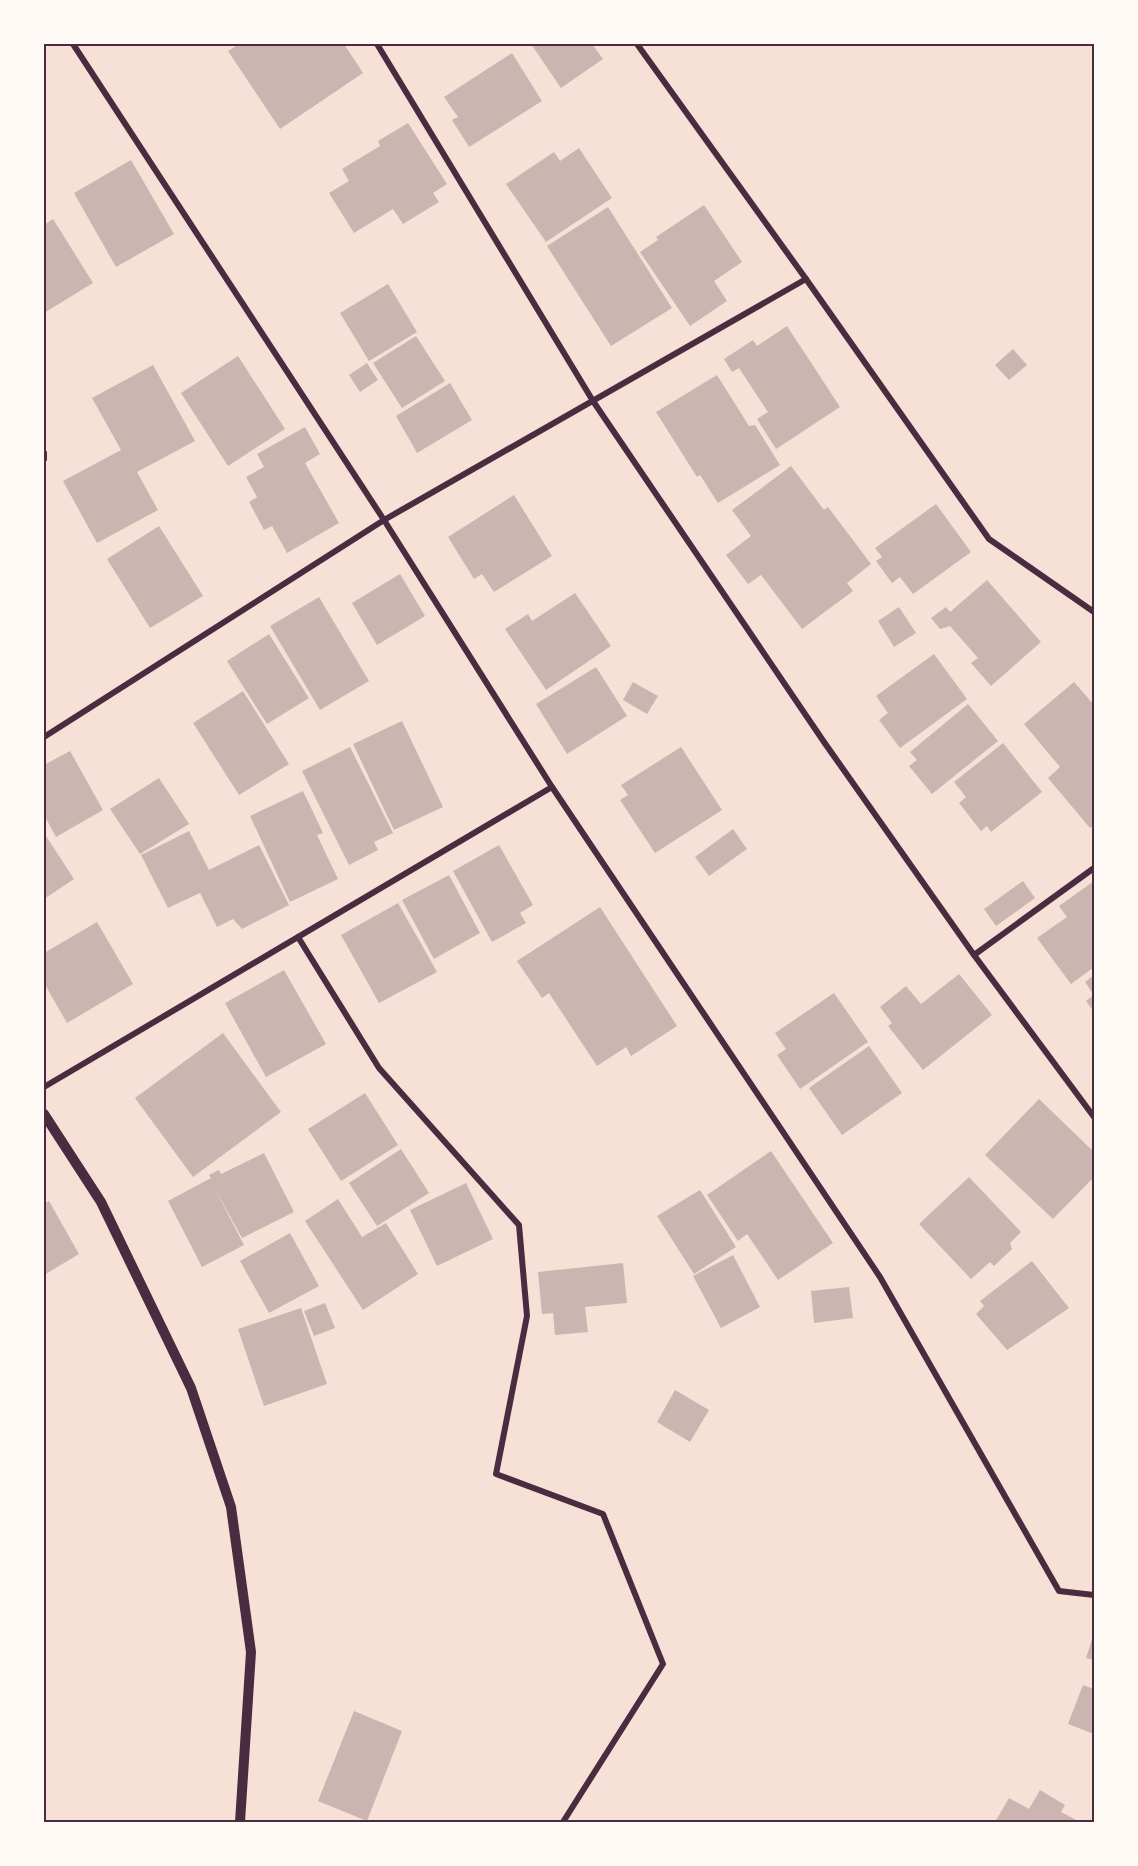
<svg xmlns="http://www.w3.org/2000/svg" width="1138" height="1866" viewBox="0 0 1138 1866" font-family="'IBM Plex Sans',sans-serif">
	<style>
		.building { fill: #ccb4b1 }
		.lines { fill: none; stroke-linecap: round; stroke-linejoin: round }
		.minor { stroke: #4a2c40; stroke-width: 6 }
		.tertiary { stroke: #4a2c40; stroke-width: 10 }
		.neatline { fill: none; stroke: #4a2c40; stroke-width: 2 }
	</style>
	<rect width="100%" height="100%" fill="#f7e1d7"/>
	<g class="building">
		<path d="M 239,44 L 344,44 L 363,73 L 280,129 L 228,51 Z"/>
		<path d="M 531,44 L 592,44 L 603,59 L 561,88 Z"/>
		<path d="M 512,53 L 542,101 L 469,147 L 452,120 L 458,117 L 444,97 Z"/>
		<path d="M 408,123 L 447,184 L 433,193 L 439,202 L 403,224 L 393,209 L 354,233 L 329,193 L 349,181 L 342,169 L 380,146 L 378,141 Z"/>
		<path d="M 579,148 L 612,198 L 546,242 L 506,184 L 554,152 L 560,161 Z"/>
		<path d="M 131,160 L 174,234 L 116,267 L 74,193 Z"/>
		<path d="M 704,205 L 742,262 L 714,281 L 727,301 L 690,326 L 640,252 L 658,240 L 656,237 Z"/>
		<path d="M 608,207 L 672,308 L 611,346 L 547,246 Z"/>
		<path d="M 53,219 L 93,283 L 44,313 L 44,225 Z"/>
		<path d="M 388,284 L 417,332 L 369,361 L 340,313 Z"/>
		<path d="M 787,326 L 840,407 L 776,449 L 757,419 L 768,412 L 739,368 L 732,372 L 724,359 L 753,340 L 757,346 Z"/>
		<path d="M 416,336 L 445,381 L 402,408 L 373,363 Z"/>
		<path d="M 1013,349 L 1027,365 L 1009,380 L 995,365 Z"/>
		<path d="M 238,356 L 285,429 L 228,466 L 181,393 Z"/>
		<path d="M 367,363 L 378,380 L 360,392 L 349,375 Z"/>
		<path d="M 153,365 L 195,441 L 137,472 L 158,510 L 97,543 L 63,481 L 121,450 L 92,398 Z"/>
		<path d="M 717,375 L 749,426 L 755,425 L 780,465 L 718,503 L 700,475 L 697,477 L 656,412 Z"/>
		<path d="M 450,383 L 472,420 L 417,453 L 396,416 Z"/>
		<path d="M 305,427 L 320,454 L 305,463 L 339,523 L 287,553 L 272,526 L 264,530 L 249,502 L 257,497 L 246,477 L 264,467 L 257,454 Z"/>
		<path d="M 791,466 L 824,510 L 828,507 L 871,564 L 847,583 L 853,591 L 802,629 L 761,575 L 748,584 L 726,555 L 751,536 L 732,510 Z"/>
		<path d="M 514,495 L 552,556 L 494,592 L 482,574 L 474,579 L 448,537 Z"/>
		<path d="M 936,504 L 971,552 L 913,594 L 900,577 L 892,583 L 876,561 L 882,557 L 875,548 Z"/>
		<path d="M 159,526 L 203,596 L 150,628 L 107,559 Z"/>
		<path d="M 400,574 L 425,616 L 377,645 L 352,603 Z"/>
		<path d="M 987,580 L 1041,642 L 991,686 L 971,663 L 978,658 L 950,626 L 940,629 L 931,618 L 946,607 L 950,612 Z"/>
		<path d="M 575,593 L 611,646 L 546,690 L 505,629 L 528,614 L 532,621 Z"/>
		<path d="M 319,597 L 369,681 L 320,710 L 270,626 Z"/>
		<path d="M 899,607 L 916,633 L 894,647 L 878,621 Z"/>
		<path d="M 269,634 L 309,698 L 267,724 L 227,661 Z"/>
		<path d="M 934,654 L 967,699 L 900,748 L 879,720 L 888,713 L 876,696 Z"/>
		<path d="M 596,667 L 627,716 L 567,754 L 536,704 Z"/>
		<path d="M 633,682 L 658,696 L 647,714 L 623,700 Z"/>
		<path d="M 1074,682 L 1094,705 L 1094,825 L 1090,828 L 1048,778 L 1060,767 L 1024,724 Z"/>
		<path d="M 243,691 L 289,764 L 239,795 L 193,723 Z"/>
		<path d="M 968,704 L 998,741 L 932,794 L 909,766 L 917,760 L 910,752 Z"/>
		<path d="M 402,721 L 443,807 L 394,830 L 353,744 Z"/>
		<path d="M 1003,743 L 1042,792 L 991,832 L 987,826 L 981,831 L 959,803 L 966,797 L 954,782 Z"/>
		<path d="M 350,747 L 393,833 L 374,842 L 378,850 L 349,865 L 302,771 Z"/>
		<path d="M 681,747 L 722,810 L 655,853 L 620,800 L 628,795 L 621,785 Z"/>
		<path d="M 70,751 L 103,810 L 56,837 L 44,815 L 44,765 Z"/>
		<path d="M 159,778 L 189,824 L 140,854 L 110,809 Z"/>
		<path d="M 303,791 L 323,833 L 317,835 L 338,879 L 290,902 L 250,816 Z"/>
		<path d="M 733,829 L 747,849 L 709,876 L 695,857 Z"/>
		<path d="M 189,831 L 209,870 L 259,845 L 289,905 L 242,929 L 233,919 L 217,927 L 200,893 L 168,908 L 141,855 Z"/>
		<path d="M 44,833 L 74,879 L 44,899 Z"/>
		<path d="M 499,845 L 533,905 L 520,913 L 526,923 L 492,942 L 453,871 Z"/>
		<path d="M 449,875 L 480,933 L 434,959 L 402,900 Z"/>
		<path d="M 1023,881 L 1035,898 L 996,926 L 984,909 Z"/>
		<path d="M 1094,881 L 1094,967 L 1071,984 L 1037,938 L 1067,917 L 1059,906 Z"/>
		<path d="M 398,903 L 437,972 L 379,1003 L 341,935 Z"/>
		<path d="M 600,907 L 677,1026 L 631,1056 L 626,1047 L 597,1066 L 549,993 L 542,998 L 517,961 Z"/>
		<path d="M 97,922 L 133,984 L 67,1023 L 44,983 L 44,953 Z"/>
		<path d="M 284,970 L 326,1044 L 266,1077 L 225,1003 Z"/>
		<path d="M 959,974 L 992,1015 L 923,1070 L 888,1026 L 892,1023 L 880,1007 L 906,986 L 921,1004 Z"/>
		<path d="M 1094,975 L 1094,995 L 1085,982 Z"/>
		<path d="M 834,993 L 868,1042 L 800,1089 L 777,1055 L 786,1049 L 775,1033 Z"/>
		<path d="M 1094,995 L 1094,1012 L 1086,1001 Z"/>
		<path d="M 223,1033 L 281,1112 L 193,1177 L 135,1098 Z"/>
		<path d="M 869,1046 L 902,1093 L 842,1135 L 809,1088 Z"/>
		<path d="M 365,1093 L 398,1145 L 341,1181 L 308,1129 Z"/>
		<path d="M 1039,1099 L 1094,1152 L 1094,1177 L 1053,1219 L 985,1155 Z"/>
		<path d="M 401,1149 L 429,1193 L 377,1226 L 349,1183 Z"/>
		<path d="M 771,1151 L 833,1243 L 778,1280 L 747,1234 L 738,1241 L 707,1195 Z"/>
		<path d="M 264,1153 L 294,1212 L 242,1238 L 214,1187 L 244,1245 L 202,1267 L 168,1201 L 211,1178 L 209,1175 L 219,1170 L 221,1174 Z"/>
		<path d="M 969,1177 L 1021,1232 L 1010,1243 L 1012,1249 L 994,1266 L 990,1262 L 971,1279 L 919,1224 Z"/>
		<path d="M 466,1183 L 493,1239 L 437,1266 L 410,1210 Z"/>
		<path d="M 700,1190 L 736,1247 L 694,1274 L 657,1216 Z"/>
		<path d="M 338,1199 L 362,1237 L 386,1223 L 418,1274 L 363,1310 L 305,1221 Z"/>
		<path d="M 49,1201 L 79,1254 L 44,1275 L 44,1204 Z"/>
		<path d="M 290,1233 L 319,1286 L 269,1313 L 240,1261 Z"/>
		<path d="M 733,1255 L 760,1307 L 721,1328 L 693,1276 Z"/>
		<path d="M 1032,1261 L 1069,1308 L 1007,1350 L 976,1314 L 984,1306 L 980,1301 Z"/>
		<path d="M 623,1263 L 627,1303 L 585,1307 L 588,1332 L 555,1335 L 553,1313 L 542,1314 L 538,1272 Z"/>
		<path d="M 849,1287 L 853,1318 L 814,1323 L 811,1291 Z"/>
		<path d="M 325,1303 L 335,1328 L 314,1336 L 304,1311 Z"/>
		<path d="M 301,1308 L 327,1384 L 264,1406 L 238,1329 Z"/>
		<path d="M 675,1390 L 709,1410 L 690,1442 L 657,1422 Z"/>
		<path d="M 1094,1633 L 1094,1660 L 1086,1658 Z"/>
		<path d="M 1083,1685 L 1094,1689 L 1094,1734 L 1068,1724 Z"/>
		<path d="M 354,1711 L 402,1731 L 367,1821 L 318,1801 Z"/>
		<path d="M 1040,1790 L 1065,1805 L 1061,1812 L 1080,1822 L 995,1822 L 1009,1798 L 1029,1809 Z"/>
	</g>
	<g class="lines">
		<g class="minor">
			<path d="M 377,44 L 593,401 L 824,742 L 974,955 L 1094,1117"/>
			<path d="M 806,279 L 989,539 L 1094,612"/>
			<path d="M 44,453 L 44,459"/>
			<path d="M 44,737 L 384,520 L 806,279 L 637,44"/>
			<path d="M 552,787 L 880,1277 L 1059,1591 L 1094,1595"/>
			<path d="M 298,937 L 379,1068 L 519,1225 L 527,1316 L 496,1474 L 603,1514 L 663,1664 L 563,1822"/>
			<path d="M 974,955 L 1094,868"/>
			<path d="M 44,1087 L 552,787 L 384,520 L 73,44"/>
		</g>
		<path class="tertiary" d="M 44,1114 L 101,1202 L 191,1388 L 231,1507 L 251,1652 L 240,1822"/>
	</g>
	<rect width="1138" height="1866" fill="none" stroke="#fffaf5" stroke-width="90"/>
	<rect x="45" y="45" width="1048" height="1776" class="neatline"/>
</svg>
